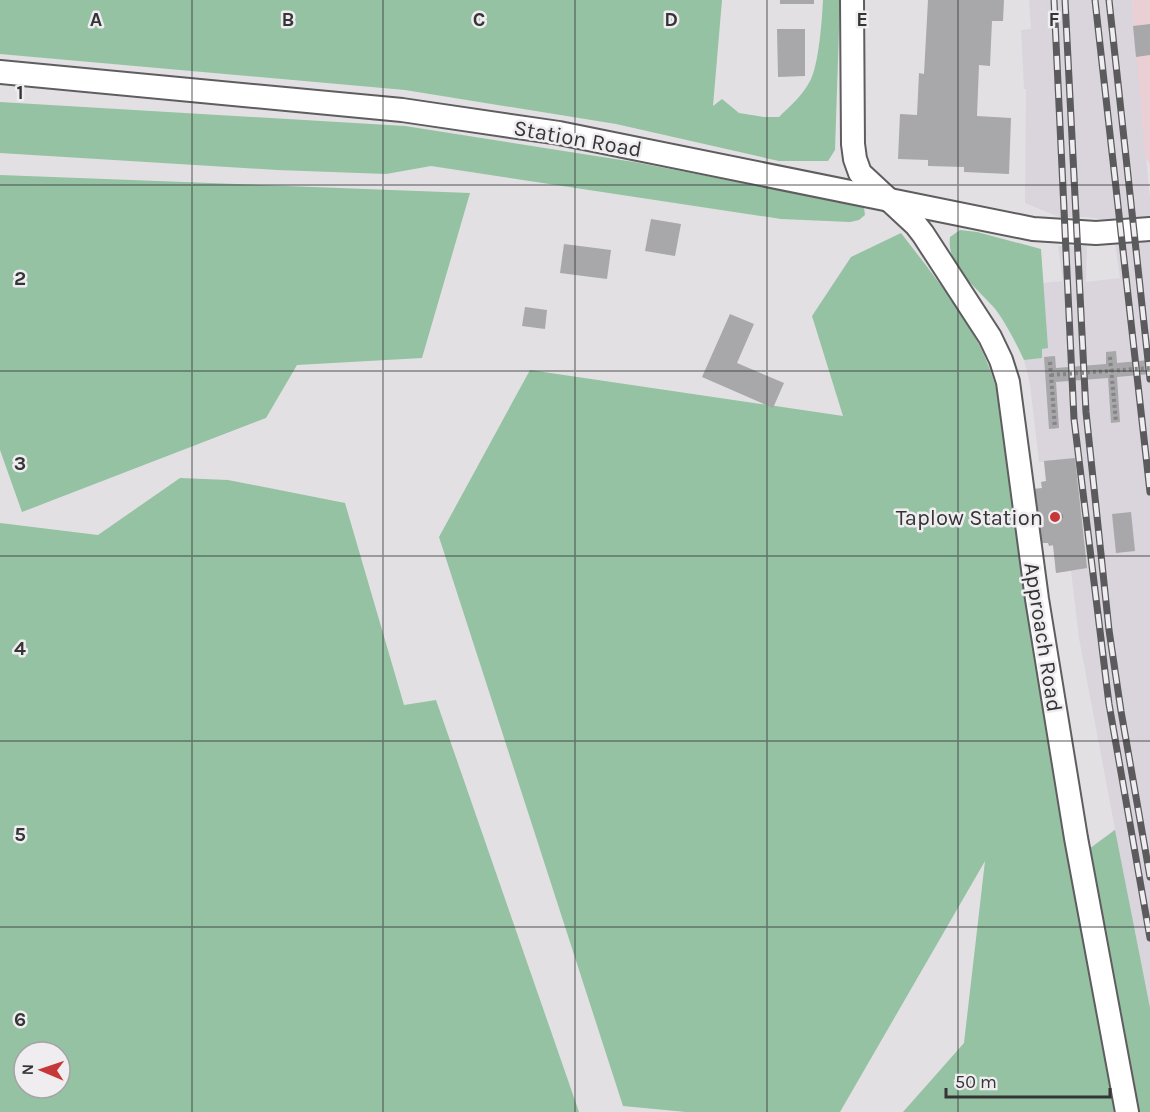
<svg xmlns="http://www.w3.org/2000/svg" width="1150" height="1112" viewBox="0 0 1150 1112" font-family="Karla,sans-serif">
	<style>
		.built { fill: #dad4dd }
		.industrial { fill: #ead0d5 }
		.green { fill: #94c2a3; fill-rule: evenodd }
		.building { fill: #a8a7a9 }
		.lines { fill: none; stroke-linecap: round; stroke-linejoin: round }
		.minor-casing { stroke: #5f5d5f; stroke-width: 26 }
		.path { stroke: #858486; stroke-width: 4; stroke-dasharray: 3 3; stroke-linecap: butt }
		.minor { stroke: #fff; stroke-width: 22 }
		.rail-casing { stroke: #5b5a5c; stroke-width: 7 }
		.rail { stroke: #efedf0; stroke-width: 4.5; stroke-dasharray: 14; stroke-linecap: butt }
		.path-bridge { stroke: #858486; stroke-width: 4; stroke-dasharray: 3 3; stroke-linecap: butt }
		.grid { fill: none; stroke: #353536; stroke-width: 1.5; stroke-opacity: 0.55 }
		.poi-dot { fill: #c63739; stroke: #efedf0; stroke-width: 2 }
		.labels { text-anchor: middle; stroke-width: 5; stroke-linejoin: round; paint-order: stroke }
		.street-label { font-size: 22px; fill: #353536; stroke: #efedf0 }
		.poi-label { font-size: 22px; fill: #353536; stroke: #efedf0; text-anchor: end }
		.grid-label { font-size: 20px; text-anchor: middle; font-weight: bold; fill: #353536; stroke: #efedf0; stroke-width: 5; stroke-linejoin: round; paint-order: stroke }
	</style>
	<rect width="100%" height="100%" fill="#e2e0e3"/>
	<g class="built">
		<path d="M 1029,0 L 1132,0 L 1150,200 L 1150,219 L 1114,221 L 1087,217 L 1059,217 L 1025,203 L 1026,89 L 1024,89 L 1021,30 L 1031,29 Z"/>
		<path d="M 1150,241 L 1150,1112 L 1139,1112 L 1089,849 L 1115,829 L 1079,638 L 1071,571 L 1056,573 L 1053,546 L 1049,546 L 1041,482 L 1046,481 L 1044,462 L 1039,462 L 1030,384 L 1024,360 L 1042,358 L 1042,349 L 1047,348 L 1043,283 L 1063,281 L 1058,246 L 1087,246 L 1086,282 L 1120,278 L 1115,243 Z"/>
	</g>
	<path class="industrial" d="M 1132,0 L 1150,0 L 1150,165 L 1145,156 Z"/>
	<g class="green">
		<path d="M 0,0 L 722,0 L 713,106 L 722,99 L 739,113 L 764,117 L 779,117 C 790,106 803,95 810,81 C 819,65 822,19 823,0 L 840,0 L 835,150 L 828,161 L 779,161 L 616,124 L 405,90 L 0,54 Z"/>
		<path d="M 0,102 L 405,126 L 634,162 L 858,205 L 864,208 L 865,215 L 859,220 L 850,222 L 781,219 L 431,166 L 386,174 L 277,170 L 0,153 Z"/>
		<path d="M 0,175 L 470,193 L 422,358 L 297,365 L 266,418 L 22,512 L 0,450 Z"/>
		<path d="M 960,230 L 977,232 L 1041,249 L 1048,348 L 1042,349 L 1042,358 L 1024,360 C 1016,343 1007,325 996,310 C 979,289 946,267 950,237 Z"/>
		<path d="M 901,233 C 928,268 956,303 977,341 C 986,357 992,375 998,393 L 1028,605 L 1103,1036 L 1114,1112 L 903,1112 L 964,1043 L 985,861 L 840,1112 L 686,1112 L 623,1106 L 439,537 L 530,370 L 843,416 L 812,316 L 851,257 Z"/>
		<path d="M 180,478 L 228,480 L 345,503 L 404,705 L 436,700 L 579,1112 L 0,1112 L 0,523 L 98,535 ZM 24,1052 L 60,1052 L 60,1088 L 24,1088 Z"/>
		<path d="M 1115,830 L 1150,1008 L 1150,1112 L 1139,1112 L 1089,849 Z"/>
	</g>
	<g class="building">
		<rect x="780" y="0" width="34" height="4"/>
		<path d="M 928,0 L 1004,0 L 1003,21 L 992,21 L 990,66 L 979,65 L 977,116 L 1011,118 L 1009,174 L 964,172 L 964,167 L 928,166 L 928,160 L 898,159 L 900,114 L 917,115 L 919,73 L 924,74 Z"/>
		<path d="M 1150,24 L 1150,55 L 1136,57 L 1133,26 Z"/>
		<path d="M 777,29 L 805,29 L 805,76 L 778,77 Z"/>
		<path d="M 651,219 L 681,224 L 675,256 L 645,251 Z"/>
		<path d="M 564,244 L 611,250 L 607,279 L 560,273 Z"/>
		<path d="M 525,307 L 547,310 L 545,329 L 522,326 Z"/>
		<path d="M 730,314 L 754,324 L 737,363 L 784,383 L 773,408 L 702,377 Z"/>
		<path d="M 1116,351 L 1117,363 L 1150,360 L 1150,374 L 1117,377 L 1120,422 L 1111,423 L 1108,378 L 1056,382 L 1059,428 L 1049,429 L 1044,357 L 1055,356 L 1056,368 L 1106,364 L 1106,352 Z"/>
		<path d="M 1075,458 L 1087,568 L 1056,573 L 1053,545 L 1049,546 L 1048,543 L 1040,543 L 1033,489 L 1042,488 L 1041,482 L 1046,481 L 1044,461 Z"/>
		<path d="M 1131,512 L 1135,551 L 1116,553 L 1112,514 Z"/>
	</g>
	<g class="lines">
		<g class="minor-casing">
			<g id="minor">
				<path d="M 852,0 L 853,144 L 855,159 L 860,173 L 916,225 L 923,234 L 990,337 L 1001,360 L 1008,382 L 1037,599 L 1076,838 L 1127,1112"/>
				<path d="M 0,72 L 402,110 L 559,133 L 1033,229 L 1096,233 L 1150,229"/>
			</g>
		</g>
		<g class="path">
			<path d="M 1110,357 L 1116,422"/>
			<path d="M 1050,362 L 1055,428"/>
			<path d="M 1048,518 L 1064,516"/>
		</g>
		<use href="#minor" class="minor"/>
		<g class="rail-casing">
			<g id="rail">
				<path d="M 1054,0 L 1074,419 L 1109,704 L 1150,938"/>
				<path d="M 1065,0 L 1086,412 L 1109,630 L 1121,711 L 1150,877"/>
				<path d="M 1095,0 L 1150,492"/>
				<path d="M 1109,0 L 1150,379"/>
			</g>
		</g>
		<use href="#rail" class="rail"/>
		<path class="path-bridge" d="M 1051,375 L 1150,368"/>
	</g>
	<path class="grid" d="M 192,0 L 192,1112M 383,0 L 383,1112M 575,0 L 575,1112M 767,0 L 767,1112M 958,0 L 958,1112M 0,185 L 1150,185M 0,371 L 1150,371M 0,556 L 1150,556M 0,741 L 1150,741M 0,927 L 1150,927"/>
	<circle class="poi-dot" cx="1055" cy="517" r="6"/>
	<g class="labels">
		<g class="street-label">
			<text transform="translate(578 138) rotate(10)" y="8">Station Road</text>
			<text transform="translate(1044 637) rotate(81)" y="8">Approach Road</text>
		</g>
		<g class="poi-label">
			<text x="1043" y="525">Taplow Station</text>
		</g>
	</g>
	<g class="grid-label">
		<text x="96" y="26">A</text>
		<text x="288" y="26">B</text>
		<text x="479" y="26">C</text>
		<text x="671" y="26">D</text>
		<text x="862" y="26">E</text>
		<text x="1054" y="26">F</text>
		<text x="20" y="99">1</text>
		<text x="20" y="285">2</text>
		<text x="20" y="470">3</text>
		<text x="20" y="655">4</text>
		<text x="20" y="841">5</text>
		<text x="20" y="1026">6</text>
	</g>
	<g transform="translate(42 1070) rotate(272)"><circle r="28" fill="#efedf0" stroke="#a5a3a6" stroke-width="1.5"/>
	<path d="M0-4.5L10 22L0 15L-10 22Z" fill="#c63739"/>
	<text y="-9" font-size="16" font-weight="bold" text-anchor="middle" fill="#353536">N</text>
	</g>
	<path d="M946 1088v9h164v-9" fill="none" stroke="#353536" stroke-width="3"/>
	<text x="955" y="1088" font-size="18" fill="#353536" stroke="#efedf0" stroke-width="4.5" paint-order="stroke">50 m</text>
</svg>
